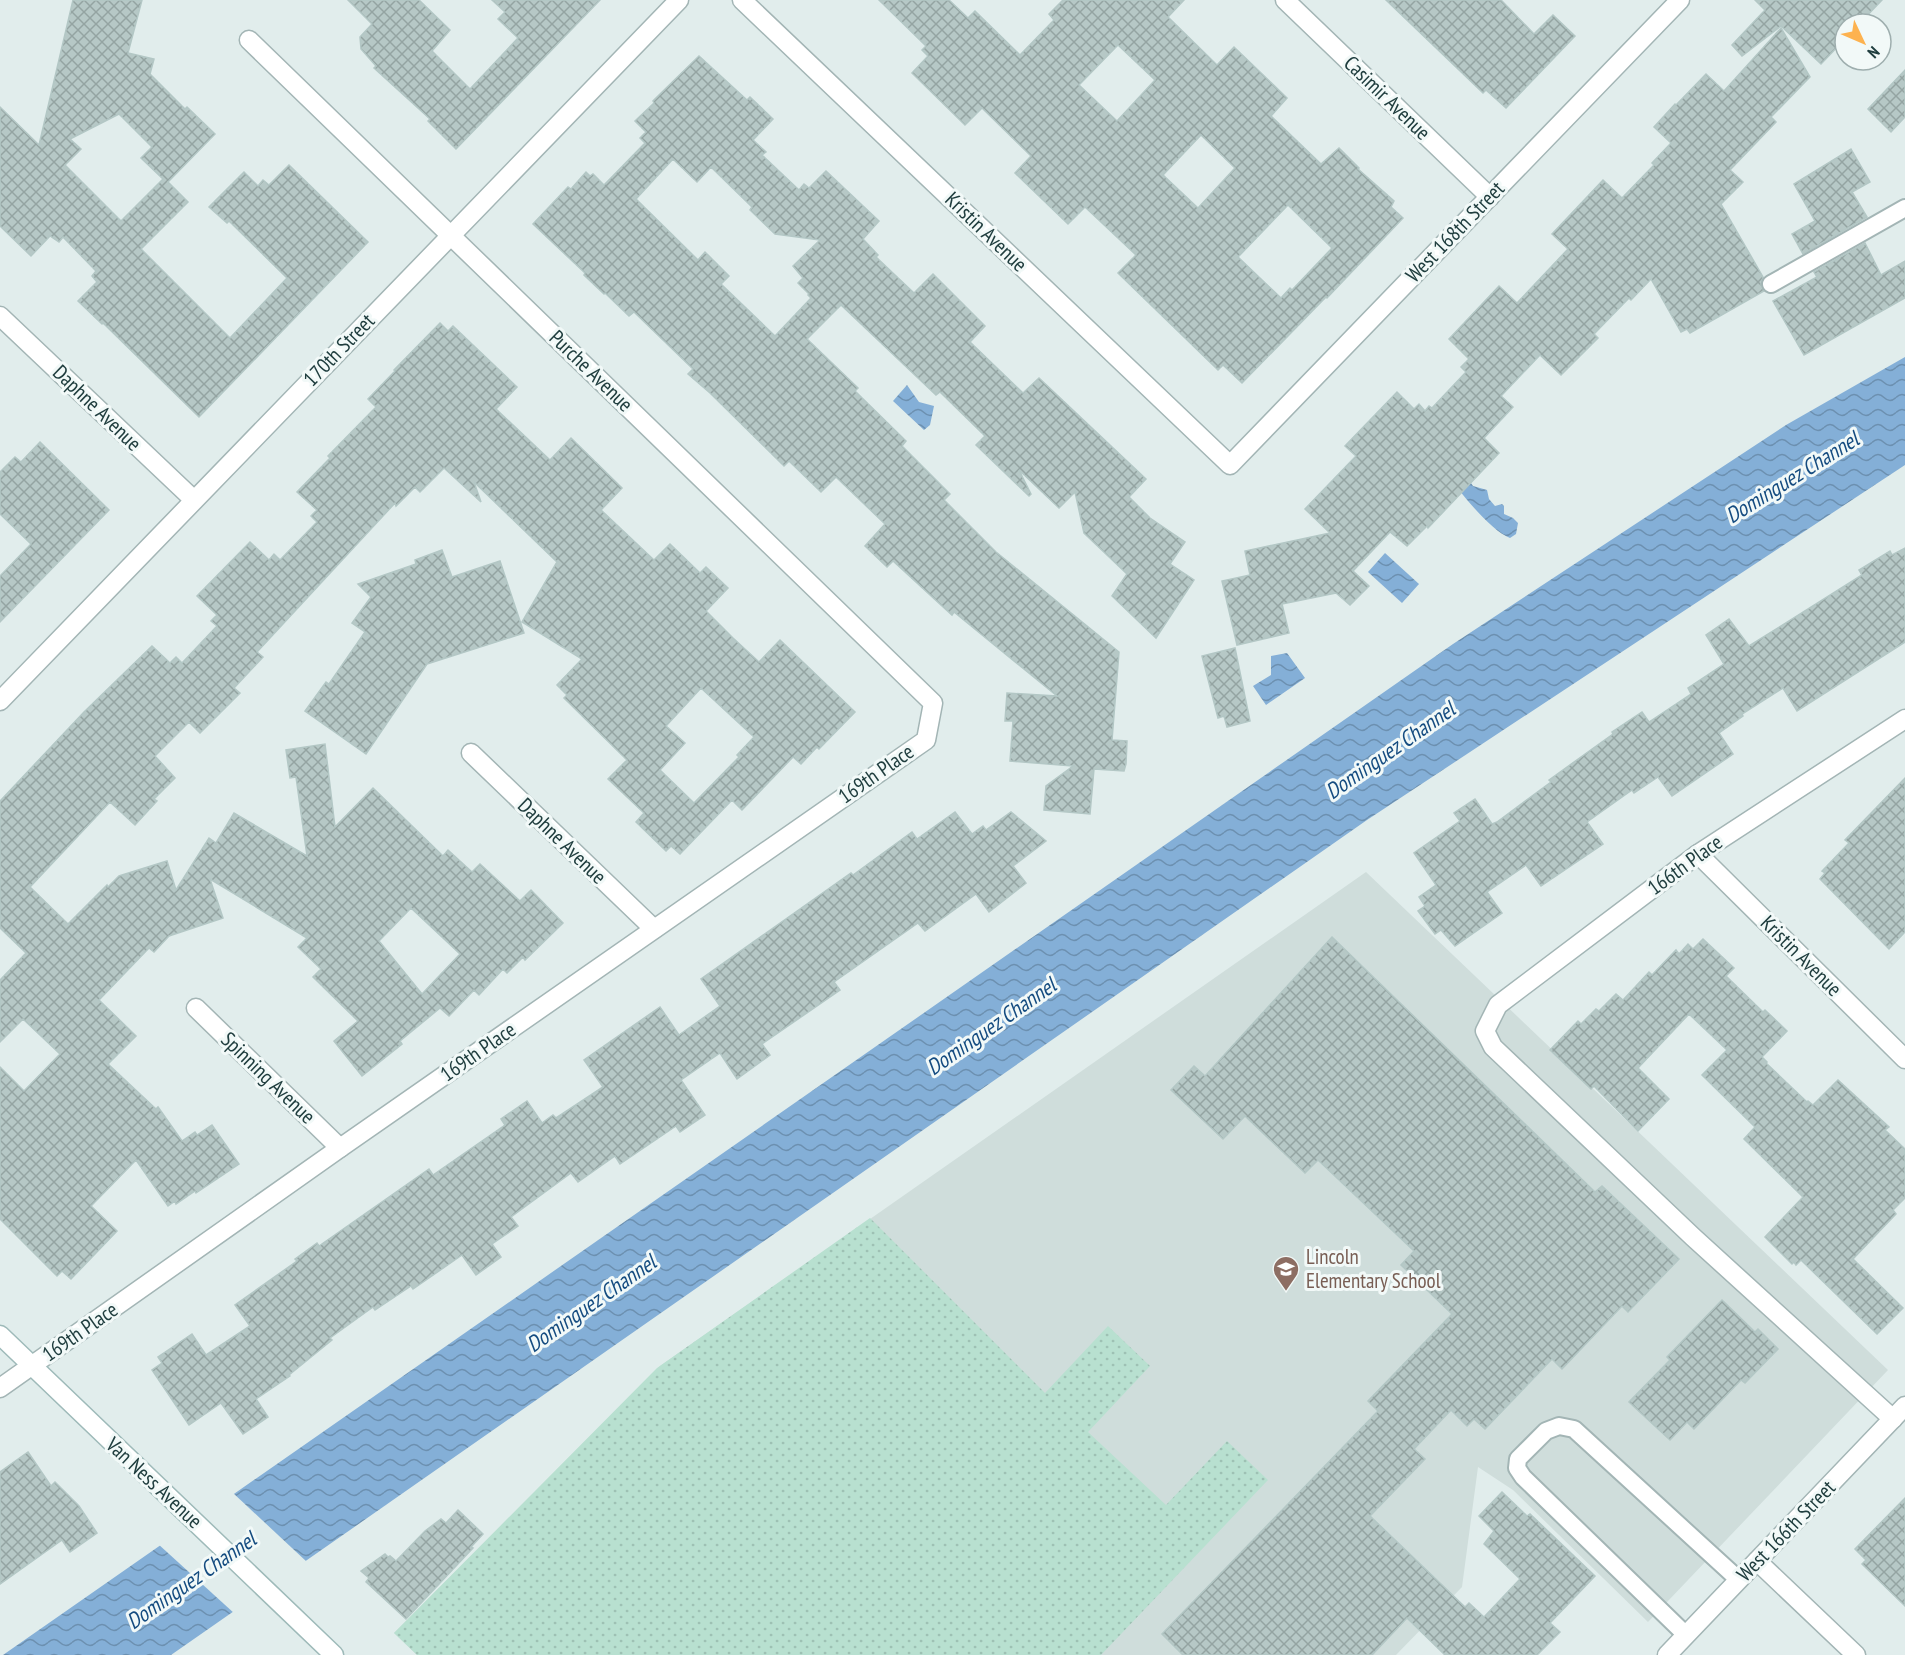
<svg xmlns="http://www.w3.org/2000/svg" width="1905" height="1655" viewBox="0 0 1905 1655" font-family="'PT Sans Narrow',sans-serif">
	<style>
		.built { fill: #cfdddb }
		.park { fill: url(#park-dots) }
		.water { fill: url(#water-waves) }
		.pier { fill: #e1edec }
		.building { fill: url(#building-cross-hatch); stroke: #b3c7c5; stroke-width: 1.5; fill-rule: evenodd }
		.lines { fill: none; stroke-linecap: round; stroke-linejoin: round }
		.service-casing { stroke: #a3b5b5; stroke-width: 20 }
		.minor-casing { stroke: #a3b5b5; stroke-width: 21 }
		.secondary-casing { stroke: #9ebab9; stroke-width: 21 }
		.service { stroke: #fff; stroke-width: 16 }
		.minor { stroke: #fff; stroke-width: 18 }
		.secondary { stroke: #fff; stroke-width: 18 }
		.labels { text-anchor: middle; stroke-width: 6; stroke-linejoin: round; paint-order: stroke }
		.street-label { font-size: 21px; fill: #203e3f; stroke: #f2f9f8 }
		.education-label { font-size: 21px; fill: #785e54; stroke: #f2f9f8; text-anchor: start }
		.water-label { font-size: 22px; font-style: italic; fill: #154c80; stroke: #f2f9f8 }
	</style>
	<defs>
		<pattern id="park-dots" width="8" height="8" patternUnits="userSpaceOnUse" patternTransform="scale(1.5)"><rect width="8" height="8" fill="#b8e0d0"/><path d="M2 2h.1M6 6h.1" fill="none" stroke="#9ec1b4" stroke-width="1.8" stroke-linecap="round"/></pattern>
		<pattern id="water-waves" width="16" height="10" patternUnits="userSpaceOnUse" patternTransform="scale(1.5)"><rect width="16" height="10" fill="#84afd7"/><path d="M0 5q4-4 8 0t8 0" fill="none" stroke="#6c90b0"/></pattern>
		<pattern id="building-cross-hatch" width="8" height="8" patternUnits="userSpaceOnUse" patternTransform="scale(1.5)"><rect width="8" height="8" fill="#b6c8c6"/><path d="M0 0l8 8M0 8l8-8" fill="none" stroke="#94a4a2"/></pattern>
	</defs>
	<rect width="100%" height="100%" fill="#e1edec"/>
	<path class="built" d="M 1366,872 L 1888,1370 L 1648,1622 L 1513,1490 L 1478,1467 L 1462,1587 L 1396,1655 L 417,1655 L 394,1633 L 660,1366 Z"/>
	<path class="park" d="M 870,1218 L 1045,1393 L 1108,1326 L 1150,1366 L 1088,1432 L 1166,1505 L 1227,1441 L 1268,1480 L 1101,1655 L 417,1655 L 394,1633 L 657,1368 Z"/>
	<g class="water">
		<path d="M 1905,357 L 1905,465 L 1367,820 L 171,1655 L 3,1655 L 1453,644 L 1786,425 Z"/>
		<path d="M 907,385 L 919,402 L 934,406 L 930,425 L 924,430 L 893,401 Z"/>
		<path d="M 1469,480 L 1473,486 L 1487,490 L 1489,499 L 1495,506 L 1502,504 L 1504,506 L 1504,514 L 1513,518 L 1518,523 L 1516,534 L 1510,538 C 1494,532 1470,504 1459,490 Z"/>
		<path d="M 1385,553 L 1419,584 L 1402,603 L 1368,572 Z"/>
		<path d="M 1287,653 L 1305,678 L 1266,705 L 1253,686 L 1271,675 L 1271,656 Z"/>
	</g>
	<path class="pier" d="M 232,1492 L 307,1562 L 235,1614 L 157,1543 Z"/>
	<g class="building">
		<path d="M 73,0 L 142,0 L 128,53 L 154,59 L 150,74 L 185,109 L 187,107 L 215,134 L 168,182 L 188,202 L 141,249 L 230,338 L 287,278 L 229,221 L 227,223 L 209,207 L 244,172 L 258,186 L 263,180 L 269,185 L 289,165 L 368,242 L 199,417 L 103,323 L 102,324 L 78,301 L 97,282 L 92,276 L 96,271 L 63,237 L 59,242 L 50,236 L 31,256 L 0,226 L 0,107 L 39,145 ZM 119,114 L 152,147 L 141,158 L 163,179 L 121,221 L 65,165 L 81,149 L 70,139 Z"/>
		<path d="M 348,0 L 419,0 L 450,30 L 432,51 L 470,89 L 518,38 L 498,19 L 505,12 L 492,0 L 600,0 L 456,149 L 428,121 L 430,119 L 374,68 L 376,66 L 361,49 L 360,37 L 372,24 Z"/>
		<path d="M 879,0 L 949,0 L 968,18 L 975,11 L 1020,55 L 1054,20 L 1049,14 L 1063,0 L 1184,0 L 1168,17 L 1217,65 L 1234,47 L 1287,98 L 1271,116 L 1321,164 L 1339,148 L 1359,168 L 1358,169 L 1394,201 L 1391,207 L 1403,218 L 1327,298 L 1326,297 L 1242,383 L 1223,365 L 1218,370 L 1118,273 L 1136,255 L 1085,207 L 1068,224 L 1015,173 L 1031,156 L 982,108 L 965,125 L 912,73 L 928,56 L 922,50 L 926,46 ZM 1118,45 L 1155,80 L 1117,121 L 1079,85 ZM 1201,135 L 1235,168 L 1198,208 L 1163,175 ZM 1288,205 L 1332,248 L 1292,290 L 1290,288 L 1281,298 L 1238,257 Z"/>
		<path d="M 1386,0 L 1501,0 L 1534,34 L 1553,15 L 1575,36 L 1506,108 L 1486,90 L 1483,93 Z"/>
		<path d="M 1755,0 L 1882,0 L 1859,24 L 1845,24 L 1845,39 L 1821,64 L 1781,26 L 1742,56 L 1732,45 L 1765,10 Z"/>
		<path d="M 1781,28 L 1810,77 L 1771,117 L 1776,122 L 1730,170 L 1743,182 L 1721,204 L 1763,277 L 1761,285 L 1764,291 L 1690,333 L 1687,329 L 1681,332 L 1651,279 L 1631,300 L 1629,298 L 1594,334 L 1598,338 L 1561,375 L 1540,355 L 1501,396 L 1513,407 L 1484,438 L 1499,453 L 1428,528 L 1427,526 L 1407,546 L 1390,532 L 1353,571 L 1369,586 L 1350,605 L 1336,593 L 1282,604 L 1289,633 L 1237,645 L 1222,581 L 1250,575 L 1245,551 L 1330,533 L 1305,509 L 1356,456 L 1345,446 L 1397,392 L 1414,409 L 1419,404 L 1425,411 L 1429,406 L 1432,408 L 1466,372 L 1461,367 L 1469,359 L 1449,339 L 1499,286 L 1517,303 L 1568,249 L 1552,234 L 1603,180 L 1622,198 L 1654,165 L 1652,163 L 1671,143 L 1654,127 L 1675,104 L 1676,105 L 1706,74 L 1724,91 Z"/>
		<path d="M 699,56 L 747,100 L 750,97 L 773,119 L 753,140 L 766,152 L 762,155 L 799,190 L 804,184 L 809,188 L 826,171 L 879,221 L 863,239 L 878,255 L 876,257 L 914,293 L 933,274 L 985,326 L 970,342 L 1023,393 L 1039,378 L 1146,479 L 1129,497 L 1150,518 L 1185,542 L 1170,564 L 1194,580 L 1156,638 L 1112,596 L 1127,574 L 1084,533 L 1075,492 L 1059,508 L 1019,470 L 1031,494 L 1029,496 L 976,445 L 985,436 L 940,392 L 936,395 L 841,305 L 807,339 L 858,388 L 855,391 L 906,441 L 902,446 L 950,494 L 944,500 L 996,552 L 1119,652 L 1112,740 L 1127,741 L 1126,764 L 1124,771 L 1094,769 L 1090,814 L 1044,810 L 1046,786 L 1073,766 L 1010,761 L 1013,721 L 1005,721 L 1007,693 L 1057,696 L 954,612 L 952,615 L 893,561 L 887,567 L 865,546 L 885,524 L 836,477 L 821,492 L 789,461 L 784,466 L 710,393 L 688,374 L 693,369 L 634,312 L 629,316 L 605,293 L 604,294 L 584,275 L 585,273 L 533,224 L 568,187 L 571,189 L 586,172 L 590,176 L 593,174 L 604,185 L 645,143 L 640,138 L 646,132 L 635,121 L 654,103 L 653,101 ZM 673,159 L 697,182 L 711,167 L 752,207 L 750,210 L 775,234 L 820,240 L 793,266 L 803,278 L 798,283 L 809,294 L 808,295 L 811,298 L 775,336 L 721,284 L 729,276 L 705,252 L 698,260 L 636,199 Z"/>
		<path d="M 1905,70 L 1905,117 L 1891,132 L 1868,109 Z"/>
		<path d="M 1851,149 L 1870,182 L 1852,192 L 1867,217 L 1803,254 L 1792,234 L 1815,221 L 1794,184 Z"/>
		<path d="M 1865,243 L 1881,275 L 1905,261 L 1905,298 L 1804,355 L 1773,301 L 1817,277 L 1814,272 Z"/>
		<path d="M 440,323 L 448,331 L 453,326 L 517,387 L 496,409 L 550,460 L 571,438 L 622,488 L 601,510 L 654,560 L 670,544 L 700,573 L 706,567 L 728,588 L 706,611 L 733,638 L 759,662 L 780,640 L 855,712 L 819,749 L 817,747 L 801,764 L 793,757 L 742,810 L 732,800 L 680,854 L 671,846 L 666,851 L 636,822 L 644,813 L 608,779 L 627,760 L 564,698 L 567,695 L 557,685 L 582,659 L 522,622 L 557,562 L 474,482 L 481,502 L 444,468 L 420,492 L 415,487 L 396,506 L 395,503 L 257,652 L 263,657 L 234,688 L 240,693 L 200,733 L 189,722 L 155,756 L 175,778 L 154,799 L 157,801 L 135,825 L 110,802 L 30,887 L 68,924 L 107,885 L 108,887 L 119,876 L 167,861 L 176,890 L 209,838 L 216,843 L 234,813 L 307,856 L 296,777 L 290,778 L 286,750 L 325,744 L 335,827 L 373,788 L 443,856 L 448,850 L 472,872 L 480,864 L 520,901 L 531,890 L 563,923 L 525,960 L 523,957 L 507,973 L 503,969 L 479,995 L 474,990 L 449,1016 L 440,1008 L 400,1041 L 402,1044 L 362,1076 L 334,1041 L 358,1021 L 313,977 L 321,969 L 298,947 L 307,938 L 210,879 L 223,918 L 169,936 L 154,952 L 149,948 L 99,1000 L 136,1036 L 108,1064 L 156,1109 L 158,1107 L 182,1141 L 195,1132 L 197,1135 L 212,1125 L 239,1164 L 196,1193 L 195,1191 L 176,1204 L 175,1201 L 168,1206 L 136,1160 L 91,1206 L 117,1231 L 71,1279 L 62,1271 L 57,1276 L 0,1219 L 0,1067 L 24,1091 L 60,1054 L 23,1019 L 0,1042 L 0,980 L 26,953 L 0,928 L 0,801 L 84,712 L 152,646 L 170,663 L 176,657 L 182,663 L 217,626 L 211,621 L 217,615 L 197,596 L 250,542 L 269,560 L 274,554 L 280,560 L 317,522 L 311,516 L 317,510 L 297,492 L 330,458 L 328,456 L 376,407 L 368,399 L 395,371 L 394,370 ZM 701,688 L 754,737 L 737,755 L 739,757 L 694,803 L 660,770 L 685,743 L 666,726 ZM 411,908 L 460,954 L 422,994 L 379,941 Z"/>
		<path d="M 40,442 L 109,510 L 0,622 L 0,576 L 31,544 L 0,514 L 0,472 L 15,457 L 21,462 Z"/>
		<path d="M 1905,548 L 1905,642 L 1797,711 L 1783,688 L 1742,714 L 1743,716 L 1719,733 L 1733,754 L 1672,796 L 1658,777 L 1634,793 L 1632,790 L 1587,822 L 1603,844 L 1541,886 L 1526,865 L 1487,892 L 1502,913 L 1455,946 L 1441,930 L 1435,934 L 1418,911 L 1425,906 L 1419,897 L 1436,885 L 1414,853 L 1460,821 L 1454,813 L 1475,799 L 1492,824 L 1497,822 L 1551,782 L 1549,780 L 1613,734 L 1612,732 L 1642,712 L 1649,722 L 1691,694 L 1688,688 L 1724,664 L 1706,635 L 1729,619 L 1749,646 L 1862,575 L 1859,570 L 1890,551 L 1892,555 Z"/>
		<path d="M 442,550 L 452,577 L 500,561 L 524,633 L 427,664 L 366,754 L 305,711 L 326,682 L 329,684 L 365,632 L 352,623 L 371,597 L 358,584 L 416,564 L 415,560 Z"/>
		<path d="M 1235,648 L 1250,721 L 1227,727 L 1224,716 L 1218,718 L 1202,656 Z"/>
		<path d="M 1905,778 L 1905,932 L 1889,949 L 1820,879 L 1825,873 L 1822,871 L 1849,843 L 1845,840 Z"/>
		<path d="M 955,812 L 972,834 L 983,826 L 986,830 L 1011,812 L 1046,841 L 1013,866 L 1026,883 L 989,912 L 976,894 L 925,931 L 918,923 L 834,982 L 840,990 L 762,1044 L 770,1055 L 737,1079 L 720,1053 L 681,1080 L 705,1115 L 680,1132 L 676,1126 L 620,1164 L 615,1156 L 578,1182 L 571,1173 L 511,1217 L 518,1226 L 492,1244 L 501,1257 L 476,1275 L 462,1255 L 413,1289 L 411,1286 L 375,1310 L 373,1307 L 330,1338 L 332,1340 L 289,1375 L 290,1376 L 256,1399 L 268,1417 L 243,1434 L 221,1403 L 189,1425 L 152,1370 L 162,1363 L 158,1357 L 192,1334 L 206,1355 L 250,1326 L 235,1305 L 297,1261 L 295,1259 L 317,1243 L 319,1246 L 429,1169 L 433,1175 L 505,1125 L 501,1119 L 527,1101 L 542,1123 L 553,1115 L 556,1118 L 603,1087 L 584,1060 L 660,1007 L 679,1035 L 720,1006 L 701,979 L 851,873 L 853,875 L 912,832 L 917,839 Z"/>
		<path d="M 1332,937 L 1595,1192 L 1602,1186 L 1679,1259 L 1628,1312 L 1622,1306 L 1562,1369 L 1552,1359 L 1485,1429 L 1474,1419 L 1467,1426 L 1451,1410 L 1414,1449 L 1425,1459 L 1370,1516 L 1465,1607 L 1469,1603 L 1484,1617 L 1520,1579 L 1484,1544 L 1494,1531 L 1479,1516 L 1502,1492 L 1527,1516 L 1530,1514 L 1595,1576 L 1550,1623 L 1560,1632 L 1537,1655 L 1445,1655 L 1407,1618 L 1372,1655 L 1183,1655 L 1162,1634 L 1378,1411 L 1368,1401 L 1452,1314 L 1401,1265 L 1414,1251 L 1318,1160 L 1305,1173 L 1245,1116 L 1223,1139 L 1171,1090 L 1194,1066 L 1205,1076 Z"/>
		<path d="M 1703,939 L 1734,968 L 1726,976 L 1763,1012 L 1765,1010 L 1787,1031 L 1762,1057 L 1767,1062 L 1766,1063 L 1807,1102 L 1808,1101 L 1813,1105 L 1838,1080 L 1889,1127 L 1885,1130 L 1905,1149 L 1905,1198 L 1893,1210 L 1896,1214 L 1853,1259 L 1903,1308 L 1877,1334 L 1801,1260 L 1796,1265 L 1794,1262 L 1792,1264 L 1765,1237 L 1803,1197 L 1744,1139 L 1755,1127 L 1702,1075 L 1727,1050 L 1689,1014 L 1638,1068 L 1669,1099 L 1638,1131 L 1594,1086 L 1591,1089 L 1550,1050 L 1578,1021 L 1581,1024 L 1596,1009 L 1599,1011 L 1616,994 L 1623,1000 L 1649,972 L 1652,975 L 1676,950 L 1679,954 L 1688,944 L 1693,949 Z"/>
		<path d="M 1722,1300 L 1755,1332 L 1758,1329 L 1778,1349 L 1745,1383 L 1741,1380 L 1694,1429 L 1687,1422 L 1670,1440 L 1629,1402 L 1670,1360 L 1667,1357 Z"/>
		<path d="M 28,1452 L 51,1486 L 55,1482 L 79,1506 L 97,1533 L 70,1552 L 62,1540 L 0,1584 L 0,1472 Z"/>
		<path d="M 1905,1498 L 1905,1606 L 1862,1564 L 1866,1560 L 1855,1549 Z"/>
		<path d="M 458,1510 L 483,1534 L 471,1547 L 473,1548 L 406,1619 L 366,1582 L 369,1578 L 361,1571 L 385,1554 L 388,1557 L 390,1556 L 396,1561 L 425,1531 L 441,1519 L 446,1523 Z"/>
	</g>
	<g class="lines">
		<g class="service-casing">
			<g id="service">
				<path d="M 1771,284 L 1905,208"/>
				<path d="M 1686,1635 L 1523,1477 L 1517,1468 L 1518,1459 L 1546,1431 L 1559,1426 L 1574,1429 L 1739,1580"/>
			</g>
		</g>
		<g class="minor-casing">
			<g id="minor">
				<path d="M 742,0 L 1230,465 L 1680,0"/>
				<path d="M 1285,0 L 1490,197"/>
				<path d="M 0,316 L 194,500"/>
				<path d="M 0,701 L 679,0"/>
				<path d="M 471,753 L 654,929"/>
				<path d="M 1698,854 L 1905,1059"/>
				<path d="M 196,1008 L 340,1148"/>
				<path d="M 0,1388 L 340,1148 L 926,740 L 933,703 L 249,40"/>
				<path d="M 1893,1419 L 1693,1237 L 1493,1047 L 1485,1031 L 1498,1005 L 1698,854 L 1905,719"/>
				<path d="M 1757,1561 L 1856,1655"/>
				<path d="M 1667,1655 L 1905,1406"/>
			</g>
		</g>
		<g class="secondary-casing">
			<path id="secondary" d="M 0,1335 L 334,1655"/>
		</g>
		<use href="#service" class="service"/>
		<use href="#minor" class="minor"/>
		<use href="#secondary" class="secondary"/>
	</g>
	<defs>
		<g id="school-pin" transform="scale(1.35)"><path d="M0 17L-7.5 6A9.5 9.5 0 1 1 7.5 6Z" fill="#8d6e63" stroke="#f2f9f8"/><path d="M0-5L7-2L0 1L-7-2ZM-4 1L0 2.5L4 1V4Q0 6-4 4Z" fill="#fff"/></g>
	</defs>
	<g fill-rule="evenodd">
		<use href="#school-pin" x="1286" y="1269"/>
	</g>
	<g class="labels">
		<g class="street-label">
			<text transform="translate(1387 98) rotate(44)" y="7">Casimir Avenue</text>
			<text transform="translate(986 232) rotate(44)" y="7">Kristin Avenue</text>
			<text transform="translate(1455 232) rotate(-46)" y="7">West 168th Street</text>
			<text transform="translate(339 350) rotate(-46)" y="7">170th Street</text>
			<text transform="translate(591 371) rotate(44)" y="7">Purche Avenue</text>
			<text transform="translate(97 408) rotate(44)" y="7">Daphne Avenue</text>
			<text transform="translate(876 774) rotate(-35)" y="7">169th Place</text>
			<text transform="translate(562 841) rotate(44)" y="7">Daphne Avenue</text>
			<text transform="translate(1685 865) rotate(-36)" y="7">166th Place</text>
			<text transform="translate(1801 956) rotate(45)" y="7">Kristin Avenue</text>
			<text transform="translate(478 1052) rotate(-35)" y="7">169th Place</text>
			<text transform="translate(268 1078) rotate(44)" y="7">Spinning Avenue</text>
			<text transform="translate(80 1332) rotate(-35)" y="7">169th Place</text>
			<text transform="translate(154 1483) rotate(43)" y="7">Van Ness Avenue</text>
			<text transform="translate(1786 1531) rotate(-46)" y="7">West 166th Street</text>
		</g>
		<g class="education-label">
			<text x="1306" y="1264">Lincoln<tspan x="1306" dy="24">Elementary School</tspan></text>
		</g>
		<g class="water-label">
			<text transform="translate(1792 477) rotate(-32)" y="8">Dominguez Channel</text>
			<text transform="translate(1390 750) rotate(-35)" y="8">Dominguez Channel</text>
			<text transform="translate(991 1026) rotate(-35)" y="8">Dominguez Channel</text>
			<text transform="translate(591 1303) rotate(-35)" y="8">Dominguez Channel</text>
			<text transform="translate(191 1580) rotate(-35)" y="8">Dominguez Channel</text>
		</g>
	</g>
	<g transform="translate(1863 42) rotate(134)"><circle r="28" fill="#f2f9f8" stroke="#9eaeae" stroke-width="1.5"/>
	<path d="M0-4.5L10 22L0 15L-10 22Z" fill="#fdb24f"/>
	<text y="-9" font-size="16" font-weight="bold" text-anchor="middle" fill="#203e3f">N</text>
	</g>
</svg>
